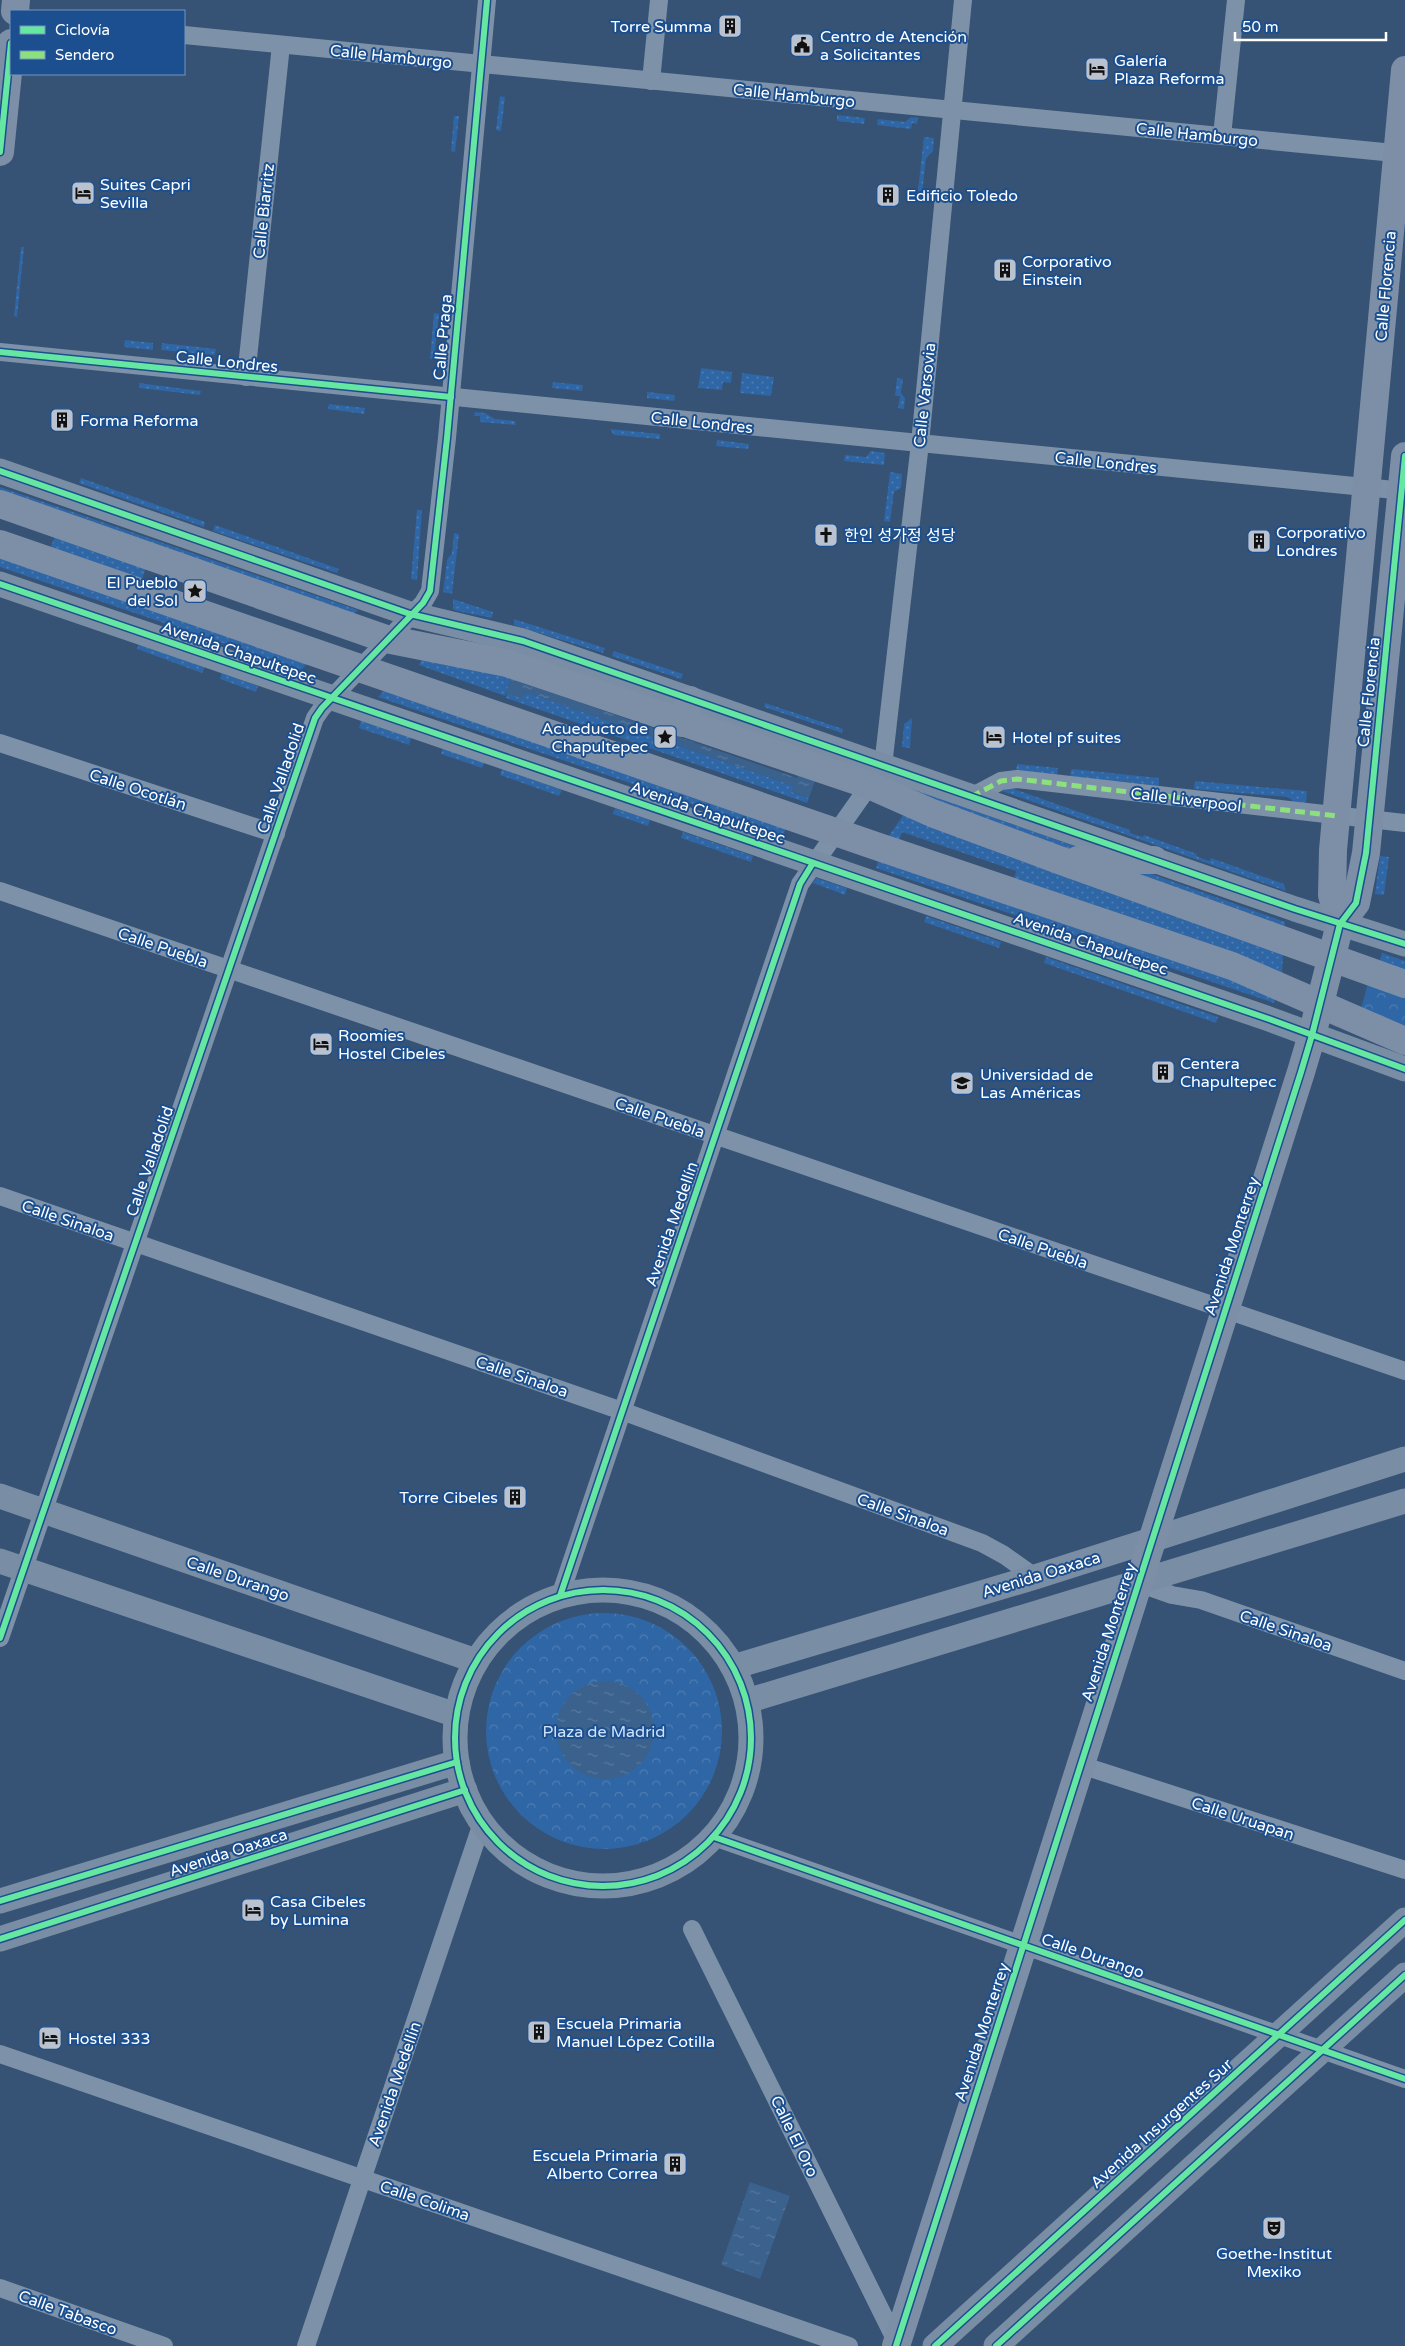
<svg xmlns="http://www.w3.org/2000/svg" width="1405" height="2346" viewBox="0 0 1405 2346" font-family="'Varela Round','Noto Sans KR',sans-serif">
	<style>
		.grass { fill: url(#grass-dots) }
		.park { fill: url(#park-crowns) }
		.water { fill: url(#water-ripples) }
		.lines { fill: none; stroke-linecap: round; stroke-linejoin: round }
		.street { stroke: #7d92a8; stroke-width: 18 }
		.secondary { stroke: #798da4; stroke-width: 25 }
		.primary { stroke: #7d8ea7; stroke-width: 28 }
		.quiet { stroke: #8de07e; stroke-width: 5; stroke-dasharray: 10 5; stroke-linecap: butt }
		.cycleway-casing { stroke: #1b4f8f; stroke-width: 9 }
		.cycleway { stroke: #66e7a1; stroke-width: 6 }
		.labels { text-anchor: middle; stroke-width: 4; stroke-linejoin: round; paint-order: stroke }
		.poi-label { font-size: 16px; fill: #fff; stroke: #1b4f8f; text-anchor: start }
		.street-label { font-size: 16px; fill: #fff; stroke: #1b4f8f }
		.park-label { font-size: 16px; fill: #cfe3fa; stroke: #1b4f8f }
	</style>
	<defs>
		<pattern id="grass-dots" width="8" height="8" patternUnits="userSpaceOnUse" patternTransform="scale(1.25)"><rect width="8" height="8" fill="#2f66a5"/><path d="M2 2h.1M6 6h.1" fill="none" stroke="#4e7db2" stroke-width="1.8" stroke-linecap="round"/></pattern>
		<pattern id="park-crowns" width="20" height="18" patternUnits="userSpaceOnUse" patternTransform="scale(1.25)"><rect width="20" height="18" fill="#2f66a5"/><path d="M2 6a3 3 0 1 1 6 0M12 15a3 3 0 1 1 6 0" fill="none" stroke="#4e7db2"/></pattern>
		<pattern id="water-ripples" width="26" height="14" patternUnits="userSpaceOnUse" patternTransform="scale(1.25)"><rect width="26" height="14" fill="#3b618d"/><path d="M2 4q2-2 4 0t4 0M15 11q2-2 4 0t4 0" fill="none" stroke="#58799e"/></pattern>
	</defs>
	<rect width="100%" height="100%" fill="#365274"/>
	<g class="grass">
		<path d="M 500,96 L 505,97 L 501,131 L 496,130 Z"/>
		<path d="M 837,115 L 865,118 L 864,124 L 837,121 Z"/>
		<path d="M 454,116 L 459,116 L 455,152 L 451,151 Z"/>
		<path d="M 911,117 L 918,118 L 917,124 L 912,123 L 911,129 L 877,125 L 878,119 L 905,122 Z"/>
		<path d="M 924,137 L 934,138 L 933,151 L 926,158 L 922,195 L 917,199 Z"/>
		<path d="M 21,247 L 24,247 L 17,317 L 14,316 Z"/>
		<path d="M 434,313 L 439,314 L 434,359 L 430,359 Z"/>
		<path d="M 125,340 L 153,343 L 153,350 L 124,347 Z"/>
		<path d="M 162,343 L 216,349 L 215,355 L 161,350 Z"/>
		<path d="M 701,368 L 732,372 L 731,383 L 723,382 L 722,390 L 698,388 Z"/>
		<path d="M 742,373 L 774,377 L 771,396 L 740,393 Z"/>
		<path d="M 897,378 L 903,379 L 901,393 L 905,398 L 904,409 L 898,408 L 900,396 L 895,396 Z"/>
		<path d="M 553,382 L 583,385 L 582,391 L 552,388 Z"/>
		<path d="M 139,383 L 201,391 L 200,395 L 139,388 Z"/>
		<path d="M 647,392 L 675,395 L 674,401 L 647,398 Z"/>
		<path d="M 329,404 L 365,408 L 364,414 L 328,409 Z"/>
		<path d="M 475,412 L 485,413 L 495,419 L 515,421 L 516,425 L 480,422 L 480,416 L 474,416 Z"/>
		<path d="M 610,429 L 660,434 L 660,439 L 614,435 Z"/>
		<path d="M 717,440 L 749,444 L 748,449 L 716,446 Z"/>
		<path d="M 871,451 L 885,453 L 884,465 L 844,461 L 845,455 L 866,457 Z"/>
		<path d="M 890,472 L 902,474 L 901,488 L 894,492 L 890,522 L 884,521 Z"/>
		<path d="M 81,478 L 205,522 L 204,527 L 79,483 Z"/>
		<path d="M 0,487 L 358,610 L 354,614 L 0,492 Z"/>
		<path d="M 417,510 L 422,510 L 417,580 L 411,579 Z"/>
		<path d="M 215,525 L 339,569 L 337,573 L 213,531 Z"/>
		<path d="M 454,533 L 459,534 L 452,594 L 443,592 L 447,560 L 452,553 Z"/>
		<path d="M 55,536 L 146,567 L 142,580 L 50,549 Z"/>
		<path d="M 0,557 L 308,663 L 301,670 L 0,567 Z"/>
		<path d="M 453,599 L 493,612 L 492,618 L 457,611 L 453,609 Z"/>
		<path d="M 514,619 L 605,648 L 603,653 L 514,625 Z"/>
		<path d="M 139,644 L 205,667 L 202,673 L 137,649 Z"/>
		<path d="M 614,651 L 683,674 L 681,679 L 612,656 Z"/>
		<path d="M 423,658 L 512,675 L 505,696 L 419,665 Z"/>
		<path d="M 222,673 L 258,686 L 256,692 L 220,679 Z"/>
		<path d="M 386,689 L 787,828 L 782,835 L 378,697 Z"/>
		<path d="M 526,692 L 794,786 L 792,792 L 809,798 L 807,803 L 506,698 L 507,693 L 523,698 Z"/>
		<path d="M 765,703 L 843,729 L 842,733 L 764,707 Z"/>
		<path d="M 912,718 L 910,748 L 902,747 L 904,724 Z"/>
		<path d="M 361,721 L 411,738 L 409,745 L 359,728 Z"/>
		<path d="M 443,748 L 484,763 L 482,768 L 441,754 Z"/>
		<path d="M 1017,764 L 1058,768 L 1057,776 L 1016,772 Z"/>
		<path d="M 502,769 L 562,790 L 559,796 L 500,775 Z"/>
		<path d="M 1073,769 L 1159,778 L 1159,786 L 1119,781 L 1110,786 L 1094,783 L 1082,777 L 1070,777 L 1071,770 Z"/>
		<path d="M 1195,781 L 1307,791 L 1306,803 L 1294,802 L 1288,797 L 1194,789 Z"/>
		<path d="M 1008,787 L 1130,830 L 1130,833 L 1143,837 L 1144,835 L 1197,854 L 1196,856 L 1209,861 L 1211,858 L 1284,884 L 1286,891 L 1002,791 Z"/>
		<path d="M 920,791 L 1091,852 L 1091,853 L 1064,848 L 919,795 Z"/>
		<path d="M 615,808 L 650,820 L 648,826 L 613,814 Z"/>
		<path d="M 904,814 L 1283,954 L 1282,975 L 1014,879 L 1016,871 L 902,832 L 899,841 L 888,837 Z"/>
		<path d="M 683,832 L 753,856 L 751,862 L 681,838 Z"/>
		<path d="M 1380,856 L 1389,857 L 1384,895 L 1375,894 Z"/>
		<path d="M 879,858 L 1220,974 L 1276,997 L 1274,1003 L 876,868 Z"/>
		<path d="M 1119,867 L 1149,873 L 1285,922 L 1285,929 Z"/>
		<path d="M 816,878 L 847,888 L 845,895 L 813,883 Z"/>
		<path d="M 926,916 L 1001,942 L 999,948 L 924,922 Z"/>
		<path d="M 1382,953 L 1405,961 L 1405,971 L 1379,962 Z"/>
		<path d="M 1046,957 L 1218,1017 L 1216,1023 L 1044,963 Z"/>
	</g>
	<g class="park">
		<path d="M 1368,983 L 1405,996 L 1405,1029 L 1361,1009 Z"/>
		<circle cx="604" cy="1731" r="118"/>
	</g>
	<g class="water">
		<path d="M 512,674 L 524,683 L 797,778 L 798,775 L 815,781 L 809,798 L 792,792 L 794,786 L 526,692 L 523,699 L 506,693 Z"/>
		<circle cx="605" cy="1730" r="49"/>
		<path d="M 750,2182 L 790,2196 L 760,2279 L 721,2265 Z"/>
	</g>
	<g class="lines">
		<g class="street">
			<path d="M 184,35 L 1405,154"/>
			<path d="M 651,81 L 659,0"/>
			<path d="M 1222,136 L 1236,0"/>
			<path d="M 0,352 L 1405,491"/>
			<path d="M 246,377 L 281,45"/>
			<path d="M 0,743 L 276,834"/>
			<path d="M 971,797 L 1001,781 L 1017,779 L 1405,823"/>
			<path d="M 0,891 L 1405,1371"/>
			<path d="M 0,1196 L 622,1411 L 982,1543 L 1004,1555 L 1035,1577"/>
			<path d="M 1138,1583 L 1172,1595 L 1201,1600 L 1405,1671"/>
			<path d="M 560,1596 L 800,884 L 883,766 L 920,443 L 963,0"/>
			<path d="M 0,1638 L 315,718 L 322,708 L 423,603 L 430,591 L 447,438 L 487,0"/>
			<path d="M 1081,1765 L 1405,1870"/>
			<path d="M 714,1837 L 1405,2079"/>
			<path d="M 692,1929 L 897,2343"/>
			<path d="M 0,2054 L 849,2346"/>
			<path d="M 0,2288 L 164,2346"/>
			<path d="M 306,2346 L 482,1823"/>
		</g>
		<g class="secondary">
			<path d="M 0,471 L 410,614 L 523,641 L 1295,909 L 1405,944"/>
			<path d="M 0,584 L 1269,1019 L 1405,1069"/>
			<path d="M 0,1496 L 476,1661"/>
			<path d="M 0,1561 L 456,1715"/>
			<circle cx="603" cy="1738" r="148"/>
			<path d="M 733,1667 L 1035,1577 L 1405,1459"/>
			<path d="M 747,1701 L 1405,1501"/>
			<path d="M 0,1901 L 457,1762"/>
			<path d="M 0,1939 L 465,1790"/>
			<path d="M 935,2346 L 1405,1920"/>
			<path d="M 996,2346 L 1405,1975"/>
		</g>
		<g class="primary">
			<path d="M 15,11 L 16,0"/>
			<path d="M 0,152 L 11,43"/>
			<path d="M 0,504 L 386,639 L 507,663 L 869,785 L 932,813 L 1059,860 L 1405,984"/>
			<path d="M 0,544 L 873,845 L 1232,966 L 1405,1041"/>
			<path d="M 682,723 L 690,700"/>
			<path d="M 1078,860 L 1154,860"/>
			<path d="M 1340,924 L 1332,895 L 1333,850 L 1405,70"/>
			<path d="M 896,2346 L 1301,1072 L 1312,1035 L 1340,924 L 1356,903 L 1366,853 L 1405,456"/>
		</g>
		<path class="quiet" d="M 971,797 L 1001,781 L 1017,779 L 1337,816"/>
		<g class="cycleway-casing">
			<g id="cycleway">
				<path d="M 0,152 L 11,43"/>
				<path d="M 0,352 L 451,397"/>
				<path d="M 0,471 L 410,614 L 523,641 L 1295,909 L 1405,944"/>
				<path d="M 0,584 L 1269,1019 L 1405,1069"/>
				<circle cx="603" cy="1738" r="148"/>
				<path d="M 560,1596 L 800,884 L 813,863"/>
				<path d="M 0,1638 L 315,718 L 322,708 L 423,603 L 430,591 L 447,438 L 487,0"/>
				<path d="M 714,1837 L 1405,2079"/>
				<path d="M 0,1901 L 457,1762"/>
				<path d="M 0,1939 L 465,1790"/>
				<path d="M 896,2346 L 1301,1072 L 1312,1035 L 1340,924 L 1356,903 L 1366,853 L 1405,456"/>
				<path d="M 935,2346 L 1405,1920"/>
				<path d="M 996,2346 L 1405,1975"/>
			</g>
		</g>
		<use href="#cycleway" class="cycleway"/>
	</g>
	<defs>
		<g id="building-square" transform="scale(1.25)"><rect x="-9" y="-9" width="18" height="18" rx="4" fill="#b9c2ce" stroke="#1b4f8f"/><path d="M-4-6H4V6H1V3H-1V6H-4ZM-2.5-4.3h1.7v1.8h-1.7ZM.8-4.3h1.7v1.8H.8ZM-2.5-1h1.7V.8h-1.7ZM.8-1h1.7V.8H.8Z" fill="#111"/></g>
		<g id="civic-square" transform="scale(1.25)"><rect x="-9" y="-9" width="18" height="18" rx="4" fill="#b9c2ce" stroke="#1b4f8f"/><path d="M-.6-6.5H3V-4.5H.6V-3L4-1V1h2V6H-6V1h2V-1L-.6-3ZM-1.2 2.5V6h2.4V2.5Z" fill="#111"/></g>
		<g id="hotel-square" transform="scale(1.25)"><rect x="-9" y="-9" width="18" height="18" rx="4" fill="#b9c2ce" stroke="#1b4f8f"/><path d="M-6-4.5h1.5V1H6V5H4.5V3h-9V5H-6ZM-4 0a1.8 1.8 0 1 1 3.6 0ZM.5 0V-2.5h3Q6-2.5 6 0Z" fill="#111"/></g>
		<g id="church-square" transform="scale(1.25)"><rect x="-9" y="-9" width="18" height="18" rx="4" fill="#b9c2ce" stroke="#1b4f8f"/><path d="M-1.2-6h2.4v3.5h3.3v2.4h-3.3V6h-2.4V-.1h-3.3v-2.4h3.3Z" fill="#111"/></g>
		<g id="sight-square" transform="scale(1.25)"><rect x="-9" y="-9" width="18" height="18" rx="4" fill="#b9c2ce" stroke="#1b4f8f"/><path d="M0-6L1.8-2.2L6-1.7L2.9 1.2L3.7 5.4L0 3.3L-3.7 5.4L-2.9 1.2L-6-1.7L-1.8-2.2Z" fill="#111"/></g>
		<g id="university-square" transform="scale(1.25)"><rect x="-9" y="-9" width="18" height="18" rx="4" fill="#b9c2ce" stroke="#1b4f8f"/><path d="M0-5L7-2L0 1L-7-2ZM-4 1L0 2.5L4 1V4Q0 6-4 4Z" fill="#111"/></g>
		<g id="theatre-square" transform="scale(1.25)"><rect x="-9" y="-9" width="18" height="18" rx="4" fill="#b9c2ce" stroke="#1b4f8f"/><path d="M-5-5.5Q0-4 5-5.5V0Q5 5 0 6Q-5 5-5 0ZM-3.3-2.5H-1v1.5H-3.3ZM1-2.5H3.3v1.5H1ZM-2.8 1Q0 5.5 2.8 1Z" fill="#111"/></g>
	</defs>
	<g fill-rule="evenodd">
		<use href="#building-square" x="730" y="26"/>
		<use href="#civic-square" x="802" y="45"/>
		<use href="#hotel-square" x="1097" y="69"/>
		<use href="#hotel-square" x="83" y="193"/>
		<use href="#building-square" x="888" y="195"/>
		<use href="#building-square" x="1005" y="270"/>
		<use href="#building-square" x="62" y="420"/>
		<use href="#church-square" x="826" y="535"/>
		<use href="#building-square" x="1259" y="541"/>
		<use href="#sight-square" x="195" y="591"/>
		<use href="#sight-square" x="665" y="737"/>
		<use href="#hotel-square" x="994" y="737"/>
		<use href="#hotel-square" x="321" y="1044"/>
		<use href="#building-square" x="1163" y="1072"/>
		<use href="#university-square" x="962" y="1083"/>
		<use href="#building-square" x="515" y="1497"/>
		<use href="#hotel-square" x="253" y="1910"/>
		<use href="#building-square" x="539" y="2032"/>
		<use href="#hotel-square" x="50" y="2038"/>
		<use href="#building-square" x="675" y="2164"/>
		<use href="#theatre-square" x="1274" y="2228"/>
	</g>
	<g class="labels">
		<g class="poi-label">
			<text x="712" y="32" text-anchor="end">Torre Summa</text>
			<text x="820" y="42">Centro de Atención<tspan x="820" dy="18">a Solicitantes</tspan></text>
			<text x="1114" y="66">Galería<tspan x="1114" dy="18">Plaza Reforma</tspan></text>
			<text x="100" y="190">Suites Capri<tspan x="100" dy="18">Sevilla</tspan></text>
			<text x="906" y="201">Edificio Toledo</text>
			<text x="1022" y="267">Corporativo<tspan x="1022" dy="18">Einstein</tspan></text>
			<text x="80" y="426">Forma Reforma</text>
			<text x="1276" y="538">Corporativo<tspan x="1276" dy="18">Londres</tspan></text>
			<text x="844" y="541">한인 성가정 성당</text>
			<text x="178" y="588" text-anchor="end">El Pueblo<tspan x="178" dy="18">del Sol</tspan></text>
			<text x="648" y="734" text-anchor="end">Acueducto de<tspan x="648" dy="18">Chapultepec</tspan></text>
			<text x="1012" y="743">Hotel pf suites</text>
			<text x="338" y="1041">Roomies<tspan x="338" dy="18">Hostel Cibeles</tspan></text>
			<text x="1180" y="1069">Centera<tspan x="1180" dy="18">Chapultepec</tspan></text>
			<text x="980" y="1080">Universidad de<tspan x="980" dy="18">Las Américas</tspan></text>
			<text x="498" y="1503" text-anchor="end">Torre Cibeles</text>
			<text x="270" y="1907">Casa Cibeles<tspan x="270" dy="18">by Lumina</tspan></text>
			<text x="556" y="2029">Escuela Primaria<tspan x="556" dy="18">Manuel López Cotilla</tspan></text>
			<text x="68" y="2044">Hostel 333</text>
			<text x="658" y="2161" text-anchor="end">Escuela Primaria<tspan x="658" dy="18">Alberto Correa</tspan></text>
			<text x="1274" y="2259" text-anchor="middle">Goethe-Institut<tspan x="1274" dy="18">Mexiko</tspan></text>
		</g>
		<g class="street-label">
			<text transform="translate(391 56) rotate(6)" y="6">Calle Hamburgo</text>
			<text transform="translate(794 95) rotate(6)" y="6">Calle Hamburgo</text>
			<text transform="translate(1197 134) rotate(6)" y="6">Calle Hamburgo</text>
			<text transform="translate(263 211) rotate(-84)" y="6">Calle Biarritz</text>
			<text transform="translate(1385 286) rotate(-85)" y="6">Calle Florencia</text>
			<text transform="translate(442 337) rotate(-85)" y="6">Calle Praga</text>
			<text transform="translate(227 361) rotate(6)" y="6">Calle Londres</text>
			<text transform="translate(924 395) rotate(-84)" y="6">Calle Varsovia</text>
			<text transform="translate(702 422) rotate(6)" y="6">Calle Londres</text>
			<text transform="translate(1106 462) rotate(6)" y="6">Calle Londres</text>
			<text transform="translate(239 652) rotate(19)" y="6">Avenida Chapultepec</text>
			<text transform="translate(1368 692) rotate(-84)" y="6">Calle Florencia</text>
			<text transform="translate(280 778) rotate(-71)" y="6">Calle Valladolid</text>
			<text transform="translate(138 789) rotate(18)" y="6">Calle Ocotlán</text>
			<text transform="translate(1186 799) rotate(7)" y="6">Calle Liverpool</text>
			<text transform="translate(708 812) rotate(19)" y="6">Avenida Chapultepec</text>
			<text transform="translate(1091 943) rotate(19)" y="6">Avenida Chapultepec</text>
			<text transform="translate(163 947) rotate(19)" y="6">Calle Puebla</text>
			<text transform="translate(660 1117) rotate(19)" y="6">Calle Puebla</text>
			<text transform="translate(149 1161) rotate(-71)" y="6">Calle Valladolid</text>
			<text transform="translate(68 1220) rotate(19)" y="6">Calle Sinaloa</text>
			<text transform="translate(671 1224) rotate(-71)" y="6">Avenida Medellín</text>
			<text transform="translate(1231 1246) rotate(-72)" y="6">Avenida Monterrey</text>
			<text transform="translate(1043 1248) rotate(19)" y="6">Calle Puebla</text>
			<text transform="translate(522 1376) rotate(19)" y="6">Calle Sinaloa</text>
			<text transform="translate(903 1514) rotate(20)" y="6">Calle Sinaloa</text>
			<text transform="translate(1041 1574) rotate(-17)" y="6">Avenida Oaxaca</text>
			<text transform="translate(238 1578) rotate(19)" y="6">Calle Durango</text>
			<text transform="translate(1286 1630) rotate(19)" y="6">Calle Sinaloa</text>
			<text transform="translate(1108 1632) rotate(-72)" y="6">Avenida Monterrey</text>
			<text transform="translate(1243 1818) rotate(18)" y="6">Calle Uruapan</text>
			<text transform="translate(228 1852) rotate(-18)" y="6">Avenida Oaxaca</text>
			<text transform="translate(1093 1955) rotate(19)" y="6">Calle Durango</text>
			<text transform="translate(981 2032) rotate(-72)" y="6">Avenida Monterrey</text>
			<text transform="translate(394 2084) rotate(-71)" y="6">Avenida Medellín</text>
			<text transform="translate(1161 2123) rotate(-42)" y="6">Avenida Insurgentes Sur</text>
			<text transform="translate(795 2136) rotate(64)" y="6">Calle El Oro</text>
			<text transform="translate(425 2200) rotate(19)" y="6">Calle Colima</text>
			<text transform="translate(68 2312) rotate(20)" y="6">Calle Tabasco</text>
		</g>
		<g class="park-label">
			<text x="604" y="1737">Plaza de Madrid</text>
		</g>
	</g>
	<rect x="10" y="10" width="175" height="65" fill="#1b4f8f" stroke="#7695bc"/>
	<rect x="20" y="26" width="25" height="8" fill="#66e7a1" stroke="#7695bc"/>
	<text x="55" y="35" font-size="15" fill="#ffffff">Ciclovía</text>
	<rect x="20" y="51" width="25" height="8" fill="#8de07e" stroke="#7695bc"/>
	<text x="55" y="60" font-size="15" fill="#ffffff">Sendero</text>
	<path d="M1235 32v8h151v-8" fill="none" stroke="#ffffff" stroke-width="2.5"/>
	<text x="1242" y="32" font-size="15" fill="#ffffff" stroke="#1b4f8f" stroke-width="4" paint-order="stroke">50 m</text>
</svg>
